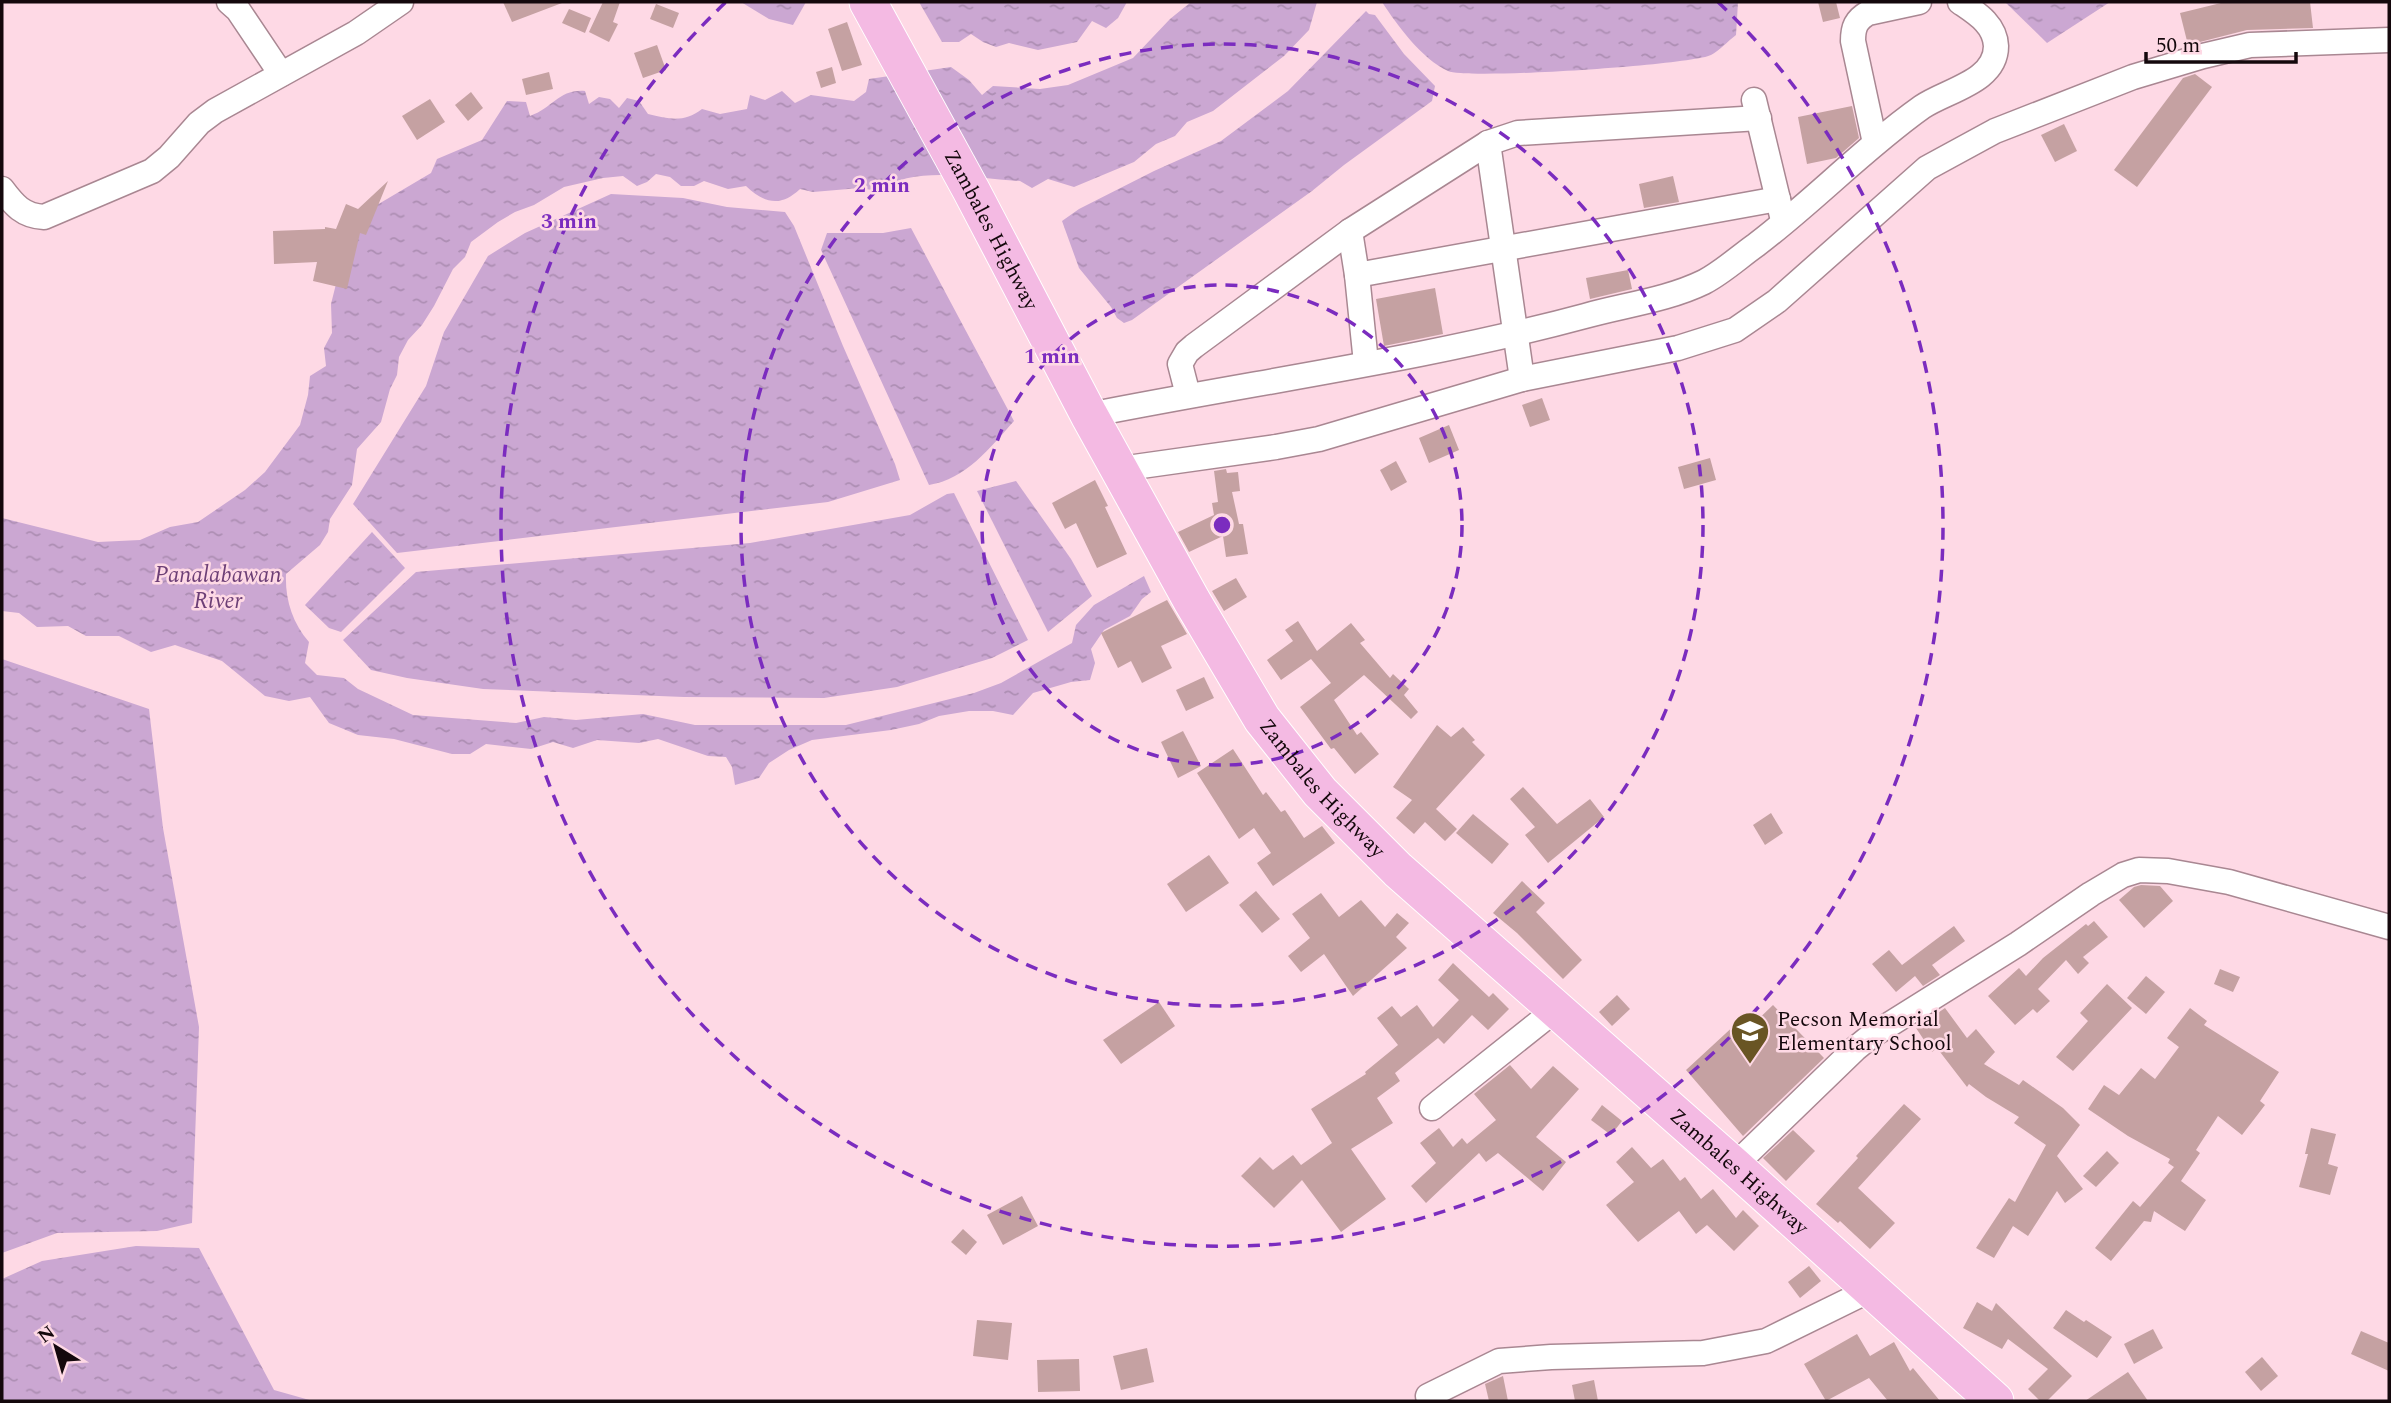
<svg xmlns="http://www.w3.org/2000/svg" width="2391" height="1403" viewBox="0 0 2391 1403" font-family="Spectral,serif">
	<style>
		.water { fill: url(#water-ripples) }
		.building { fill: #c5a1a2 }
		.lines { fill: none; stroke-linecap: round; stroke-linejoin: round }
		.street-casing { stroke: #a98792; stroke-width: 27 }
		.primary-casing { stroke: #fff; stroke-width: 39 }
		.street { stroke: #fff; stroke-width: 24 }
		.primary { stroke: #f4bae3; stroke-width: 37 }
		.ring { fill: none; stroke: #7b2cbf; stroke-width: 3.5; stroke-dasharray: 12 9 }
		.labels { text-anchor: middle; stroke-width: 5; stroke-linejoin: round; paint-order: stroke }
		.street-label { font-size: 21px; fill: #14080c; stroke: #fed9e5 }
		.poi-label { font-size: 21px; fill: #14080c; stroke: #fed9e5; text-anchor: start }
		.water-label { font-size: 23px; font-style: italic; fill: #6d3f76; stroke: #fed9e5 }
		.centre { fill: #7b2cbf; stroke: #fed9e5; stroke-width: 3.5 }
		.ring-label { font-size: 21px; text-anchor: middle; font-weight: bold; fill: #7b2cbf; stroke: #fed9e5; stroke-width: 5; stroke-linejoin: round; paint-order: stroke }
	</style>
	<defs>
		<pattern id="water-ripples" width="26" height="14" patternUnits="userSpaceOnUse" patternTransform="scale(1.75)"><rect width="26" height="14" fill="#cba7d2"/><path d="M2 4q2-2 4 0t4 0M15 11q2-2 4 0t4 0" fill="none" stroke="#ad8eb3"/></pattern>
	</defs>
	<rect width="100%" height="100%" fill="#fed9e5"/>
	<g class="water">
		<path d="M 741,2 L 806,2 L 793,25 L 769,19 Z"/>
		<path d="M 919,2 L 1127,2 L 1118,18 L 1106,28 L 1092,21 L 1077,42 L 1038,50 L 1009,43 L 996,47 L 983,42 L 971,34 L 959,42 L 942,42 Z"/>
		<path d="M 1191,2 L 1317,2 L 1309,30 L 1284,56 L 1213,111 L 1187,122 L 1175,136 L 1156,144 L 1134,162 L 1074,187 L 1048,179 L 1032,188 L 1020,181 C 976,179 915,164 878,191 L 860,188 L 813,192 L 800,189 C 781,207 765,204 746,186 L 728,189 L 704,181 L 694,186 L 681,186 L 670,177 L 656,174 L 647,182 L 637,186 L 623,176 L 603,178 L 564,187 L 534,205 L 515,212 L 498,222 L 471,242 L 465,257 L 453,269 L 434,306 L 422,325 L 408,340 L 399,357 L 397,375 L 390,389 L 381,422 L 357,449 L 352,485 L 330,519 L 328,532 L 320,545 L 286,574 C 285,599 292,622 309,642 L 305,663 L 317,675 L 344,678 L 358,689 L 413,715 L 516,723 L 544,717 L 576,720 L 643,714 L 695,725 L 846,725 L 974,693 L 1001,683 L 1072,643 L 1076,625 L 1094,605 L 1144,576 L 1151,592 L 1142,599 L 1130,616 L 1104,630 L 1091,649 L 1095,663 L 1090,680 L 1071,682 L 1033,693 L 1013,715 L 993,711 L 969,711 L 939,716 L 919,724 L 891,730 L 812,740 L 789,750 L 769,763 L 759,778 L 735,785 L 732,767 L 726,757 L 708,756 L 658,739 L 639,743 L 597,740 L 573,748 L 553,742 L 531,749 L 486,744 L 470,754 L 452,754 L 394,739 L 358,735 L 329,723 L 310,697 L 289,701 L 265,696 L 222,661 L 175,645 L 151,652 L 119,636 L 86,636 L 68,626 L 37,627 L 19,613 L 2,611 L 2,518 L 98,542 L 140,540 L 170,527 L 198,522 L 245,490 L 265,472 L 300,425 L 308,395 L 310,376 L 326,366 L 324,348 L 332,333 L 331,304 L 336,284 L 365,212 L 431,173 L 437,159 L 482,140 L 507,101 L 526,102 L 530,116 C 553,108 559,89 585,91 L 589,104 L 599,97 L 610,99 L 619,108 L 627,98 L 639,101 L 648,114 C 669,119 684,123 702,109 L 720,114 L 747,109 L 750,95 L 765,100 L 782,91 L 795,103 L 811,95 L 854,101 L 866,92 L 869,79 L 951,67 L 969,80 L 982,95 L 993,86 L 1040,89 L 1068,85 L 1133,58 L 1170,19 Z"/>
		<path d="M 1382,2 L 1738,2 L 1736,35 C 1728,41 1719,51 1711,55 C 1691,65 1467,80 1448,71 C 1422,59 1397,25 1382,2 Z"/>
		<path d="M 2005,2 L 2110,2 L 2047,43 Z"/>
		<path d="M 1366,11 L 1369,14 L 1375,15 L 1404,54 L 1435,86 L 1432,101 L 1344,165 L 1312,191 L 1132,320 L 1124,323 L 1117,318 L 1111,307 L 1079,268 L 1062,221 L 1079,209 L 1154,171 L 1221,141 L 1288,91 Z"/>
		<path d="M 611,194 L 683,198 L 727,207 L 785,212 L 794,226 L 843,346 L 895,464 L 900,480 L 828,502 L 397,553 L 353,504 L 426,386 L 444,332 L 488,256 L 525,233 Z"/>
		<path d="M 911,228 L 1014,421 C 990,448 966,479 929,485 L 821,250 L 827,233 L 883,233 Z"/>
		<path d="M 1016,481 L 1071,559 L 1092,596 L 1048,632 L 977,491 Z"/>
		<path d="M 954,493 L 1028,640 L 992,658 L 897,687 L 824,698 L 684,697 L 483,689 L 407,678 L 371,670 L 343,640 L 416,572 L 750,543 L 910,515 L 947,494 Z"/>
		<path d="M 372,532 L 405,568 L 341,632 L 329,628 L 305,605 Z"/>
		<path d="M 2,659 L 149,709 L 163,828 L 199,1027 L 192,1223 L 157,1231 L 57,1233 L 2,1253 Z"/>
		<path d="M 136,1246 L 199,1248 L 274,1390 L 313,1401 L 2,1401 L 2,1279 L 42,1261 Z"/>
	</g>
	<g class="building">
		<path d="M 503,2 L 561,2 L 562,3 L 512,22 Z"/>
		<path d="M 603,2 L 620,2 L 613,22 L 618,24 L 609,42 L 589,32 Z"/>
		<path d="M 1818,2 L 1836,2 L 1840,18 L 1823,22 Z"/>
		<path d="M 2225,2 L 2310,2 L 2313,28 L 2247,30 L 2188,45 L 2180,13 Z"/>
		<path d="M 656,4 L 679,13 L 673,28 L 650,19 Z"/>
		<path d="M 569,9 L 591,18 L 585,33 L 562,23 Z"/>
		<path d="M 847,22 L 862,65 L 842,71 L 828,29 Z"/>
		<path d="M 657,45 L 666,70 L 643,78 L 634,53 Z"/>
		<path d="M 832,67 L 836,83 L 821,88 L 816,72 Z"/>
		<path d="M 549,72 L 553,89 L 526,95 L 522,79 Z"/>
		<path d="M 2195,74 L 2212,87 L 2137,187 L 2114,170 L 2183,78 Z"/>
		<path d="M 471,92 L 483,108 L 468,121 L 455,105 Z"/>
		<path d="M 430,99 L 445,122 L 417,140 L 402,116 Z"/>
		<path d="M 1852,106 L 1859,138 L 1836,158 L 1807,164 L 1798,117 Z"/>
		<path d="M 2064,124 L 2077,151 L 2055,162 L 2041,135 Z"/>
		<path d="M 1673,176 L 1679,202 L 1644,208 L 1639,184 Z"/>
		<path d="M 388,181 L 366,235 L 360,233 L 347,289 L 313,281 L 317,262 L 274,264 L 273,231 L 325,229 L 325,227 L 336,229 L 346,204 L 358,209 Z"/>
		<path d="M 1628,270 L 1632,289 L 1590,299 L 1586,278 Z"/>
		<path d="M 1435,288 L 1443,334 L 1384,346 L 1376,299 Z"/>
		<path d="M 1542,398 L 1550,420 L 1530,427 L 1522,405 Z"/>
		<path d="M 1449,425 L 1459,450 L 1429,463 L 1419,438 Z"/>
		<path d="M 1710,458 L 1716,480 L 1684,489 L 1678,467 Z"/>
		<path d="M 1396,461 L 1407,482 L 1391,491 L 1380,470 Z"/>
		<path d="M 1226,469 L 1227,473 L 1238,472 L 1240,491 L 1232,492 L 1239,524 L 1243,524 L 1248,554 L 1226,557 L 1223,536 L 1189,552 L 1178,532 L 1214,515 L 1212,503 L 1218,502 L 1214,471 Z"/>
		<path d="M 1095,480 L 1108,506 L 1105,507 L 1127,554 L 1097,568 L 1076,523 L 1065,529 L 1052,503 Z"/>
		<path d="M 1236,578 L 1247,597 L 1224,611 L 1212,591 Z"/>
		<path d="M 1167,600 L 1187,634 L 1161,646 L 1172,668 L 1142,683 L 1131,661 L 1118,668 L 1101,633 Z"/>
		<path d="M 1298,621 L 1317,651 L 1351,623 L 1365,640 L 1360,643 L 1390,678 L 1393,674 L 1409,689 L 1404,695 L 1418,712 L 1411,719 L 1364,675 L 1334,700 L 1357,735 L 1361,732 L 1379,754 L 1355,774 L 1334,748 L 1331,749 L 1300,707 L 1331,683 L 1311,659 L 1281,680 L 1267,660 L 1293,641 L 1285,630 Z"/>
		<path d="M 1204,677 L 1214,698 L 1186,711 L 1176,690 Z"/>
		<path d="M 1437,725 L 1451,737 L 1463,727 L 1475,740 L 1472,742 L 1485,755 L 1436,809 L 1457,829 L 1445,841 L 1425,822 L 1414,834 L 1396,818 L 1412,800 L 1393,787 Z"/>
		<path d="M 1183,731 L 1201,766 L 1178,778 L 1161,742 Z"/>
		<path d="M 1233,749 L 1263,795 L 1266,792 L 1281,812 L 1285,810 L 1304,838 L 1322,826 L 1335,843 L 1273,886 L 1257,863 L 1271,853 L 1254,828 L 1239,839 L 1197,773 Z"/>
		<path d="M 1523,787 L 1557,824 L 1590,799 L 1604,817 L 1548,863 L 1525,835 L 1535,827 L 1510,799 Z"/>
		<path d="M 1771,813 L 1783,833 L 1765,845 L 1753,825 Z"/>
		<path d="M 1473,814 L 1509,844 L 1492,864 L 1456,833 Z"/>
		<path d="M 1209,855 L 1229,883 L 1186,912 L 1167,884 Z"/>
		<path d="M 1522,881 L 1545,903 L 1536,912 L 1582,960 L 1563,979 L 1517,933 L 1493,913 Z"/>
		<path d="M 2141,885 L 2160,886 L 2173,901 L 2144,928 L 2119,900 L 2134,887 Z"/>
		<path d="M 1256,891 L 1280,919 L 1262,933 L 1239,905 Z"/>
		<path d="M 1321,893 L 1339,917 L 1361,900 L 1385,927 L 1397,913 L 1409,923 L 1396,937 L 1407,948 L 1353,996 L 1324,954 L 1301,972 L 1288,956 L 1310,938 L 1292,914 Z"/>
		<path d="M 2094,921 L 2108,937 L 2083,957 L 2089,963 L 2078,974 L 2066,960 L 2038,989 L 2050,1001 L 2037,1013 L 2033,1009 L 2015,1025 L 1988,996 L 2019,968 L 2026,976 L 2043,958 L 2086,924 L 2088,926 Z"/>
		<path d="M 1954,926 L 1965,941 L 1932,965 L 1940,975 L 1923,986 L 1915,976 L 1896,992 L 1872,964 L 1889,950 L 1902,965 Z"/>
		<path d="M 1453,963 L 1489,997 L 1493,993 L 1509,1009 L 1488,1030 L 1472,1015 L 1444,1044 L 1438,1038 L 1395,1073 L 1400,1081 L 1377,1098 L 1393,1123 L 1351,1149 L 1386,1199 L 1341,1232 L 1302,1180 L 1274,1208 L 1241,1176 L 1260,1157 L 1273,1170 L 1293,1155 L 1301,1165 L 1332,1143 L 1311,1109 L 1366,1074 L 1365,1072 L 1398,1045 L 1377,1018 L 1392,1006 L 1401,1017 L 1417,1005 L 1433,1027 L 1459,1000 L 1438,980 Z"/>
		<path d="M 2220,969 L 2240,977 L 2233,992 L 2214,984 Z"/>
		<path d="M 2146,976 L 2165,992 L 2146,1014 L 2127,998 Z"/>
		<path d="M 2107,984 L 2132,1008 L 2073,1071 L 2056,1057 L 2088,1021 L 2080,1013 Z"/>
		<path d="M 1617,995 L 1630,1009 L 1612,1026 L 1599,1012 Z"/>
		<path d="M 1159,1002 L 1175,1026 L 1121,1064 L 1103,1040 Z"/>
		<path d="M 1773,1005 L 1824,1058 L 1743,1136 L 1686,1070 L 1738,1022 L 1746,1031 Z"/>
		<path d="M 1945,1008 L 1967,1038 L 1976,1029 L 1995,1052 L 1984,1064 L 2019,1085 L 2023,1080 L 2063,1108 L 2080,1125 L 2057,1156 L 2083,1189 L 2065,1203 L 2057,1191 L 2028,1236 L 2013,1226 L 1994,1258 L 1976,1248 L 2009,1198 L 2015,1202 L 2046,1145 L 2014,1123 L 2019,1117 L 1986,1097 L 1969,1084 L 1967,1087 L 1937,1048 L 1932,1052 L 1916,1028 Z"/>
		<path d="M 2190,1008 L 2207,1021 L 2204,1025 L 2279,1072 L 2260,1101 L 2265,1105 L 2242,1135 L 2218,1116 L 2196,1150 L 2200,1153 L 2181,1181 L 2206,1200 L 2185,1231 L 2154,1211 L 2151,1222 L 2144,1221 L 2111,1261 L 2095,1248 L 2133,1201 L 2140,1207 L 2174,1167 L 2168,1163 L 2170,1159 L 2128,1136 L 2088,1109 L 2104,1085 L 2119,1095 L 2141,1068 L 2155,1079 L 2179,1047 L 2167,1038 Z"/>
		<path d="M 1510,1065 L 1531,1089 L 1553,1066 L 1579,1089 L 1536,1137 L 1566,1162 L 1543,1191 L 1498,1153 L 1486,1162 L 1479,1153 L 1426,1203 L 1411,1186 L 1436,1163 L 1420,1143 L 1439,1128 L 1453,1147 L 1462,1138 L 1467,1144 L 1496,1120 L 1474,1094 Z"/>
		<path d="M 1904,1104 L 1921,1119 L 1858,1188 L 1895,1223 L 1870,1249 L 1840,1221 L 1838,1223 L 1816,1204 L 1858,1158 L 1856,1156 Z"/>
		<path d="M 1602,1105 L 1622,1121 L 1611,1135 L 1591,1120 Z"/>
		<path d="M 2311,1128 L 2336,1134 L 2328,1164 L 2338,1167 L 2330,1195 L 2299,1187 L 2308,1154 L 2305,1154 Z"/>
		<path d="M 1793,1130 L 1815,1151 L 1786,1181 L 1763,1158 Z"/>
		<path d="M 1632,1147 L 1651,1168 L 1663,1159 L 1680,1181 L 1685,1177 L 1701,1199 L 1713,1189 L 1736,1218 L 1743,1210 L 1759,1226 L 1734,1251 L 1707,1225 L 1696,1234 L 1679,1211 L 1638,1242 L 1606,1205 L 1634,1182 L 1616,1162 Z"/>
		<path d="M 2107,1151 L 2119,1163 L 2096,1187 L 2083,1176 Z"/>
		<path d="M 1022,1196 L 1038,1226 L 1003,1245 L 987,1215 Z"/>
		<path d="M 963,1229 L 977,1242 L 966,1255 L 951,1242 Z"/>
		<path d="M 1809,1266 L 1821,1281 L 1800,1298 L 1788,1282 Z"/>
		<path d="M 1977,1302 L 1992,1311 L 1996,1303 L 2072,1376 L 2047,1401 L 2040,1401 L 2028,1389 L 2048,1369 L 2008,1339 L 2002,1349 L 1963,1328 Z"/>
		<path d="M 2066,1310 L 2084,1322 L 2086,1320 L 2112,1337 L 2097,1358 L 2053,1328 Z"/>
		<path d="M 977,1320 L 1012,1323 L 1008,1360 L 973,1356 Z"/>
		<path d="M 2153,1329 L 2163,1348 L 2134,1364 L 2124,1344 Z"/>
		<path d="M 2361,1331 L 2389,1343 L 2389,1371 L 2351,1354 Z"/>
		<path d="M 1857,1334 L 1870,1356 L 1894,1342 L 1910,1371 L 1913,1368 L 1940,1401 L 1888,1401 L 1869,1378 L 1826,1401 L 1804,1364 Z"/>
		<path d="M 1147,1348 L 1154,1382 L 1121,1390 L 1113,1356 Z"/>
		<path d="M 2262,1357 L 2278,1376 L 2261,1391 L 2245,1372 Z"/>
		<path d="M 1079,1359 L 1080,1391 L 1038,1392 L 1037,1360 Z"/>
		<path d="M 2128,1372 L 2148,1401 L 2085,1401 Z"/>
		<path d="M 1503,1376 L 1508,1401 L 1489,1401 L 1485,1384 Z"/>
		<path d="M 1594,1380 L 1598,1401 L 1575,1401 L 1572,1385 Z"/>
	</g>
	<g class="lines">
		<g class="street-casing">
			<g id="street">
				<path d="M 229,2 L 238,10 L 281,74"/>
				<path d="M 1754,100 L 1782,216"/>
				<path d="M 1488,143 L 1522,379"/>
				<path d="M 1875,143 L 1853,41 C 1853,27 1856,20 1868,13 L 1919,2"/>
				<path d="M 2,189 C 14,205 23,216 44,217 L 152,171 L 169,157 L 199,123 L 215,111 L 356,33 L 401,2"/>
				<path d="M 1350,231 L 1357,275 L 1366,363"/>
				<path d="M 1357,275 L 1778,199"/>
				<path d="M 1188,395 L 1180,364 L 1187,352 L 1194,346 L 1350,231 L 1488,143 L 1518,133 L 1759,118"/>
				<path d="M 1089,415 C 1254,382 1422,360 1585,316 C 1624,305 1667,300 1704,282 C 1723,272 1739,257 1756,245 C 1814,201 1863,149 1922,107 C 1947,90 1996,82 1996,46 C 1995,24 1976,13 1960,2"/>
				<path d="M 1120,469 L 1276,447 L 1319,439 L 1522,379 L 1678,348 L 1735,330 L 1777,301 L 1927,168 L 1995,131 L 2133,77 L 2203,56 L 2250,45 L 2389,40"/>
				<path d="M 1432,1108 L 1555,1010"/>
				<path d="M 1734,1166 L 1855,1049 L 1871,1036 L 2018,944 L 2091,894 L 2123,875 L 2139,870 L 2168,871 L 2229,882 L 2389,927"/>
				<path d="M 1428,1396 L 1499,1361 L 1551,1357 L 1703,1353 L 1766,1341 L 1870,1290"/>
			</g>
		</g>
		<g class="primary-casing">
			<g id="primary">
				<path id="s1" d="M 868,2 L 971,190 L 1089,415 L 1192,601 L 1262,719 L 1320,792 L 1398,870 L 1734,1166 L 1995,1401"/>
			</g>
		</g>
		<use href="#street" class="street"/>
		<use href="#primary" class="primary"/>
	</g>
	<g class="ring">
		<circle cx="1222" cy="525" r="240"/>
		<circle cx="1222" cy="525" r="481"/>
		<path d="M1718 2A721 721 0 1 1 726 2"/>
	</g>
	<defs>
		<g id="school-pin" transform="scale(2.0125)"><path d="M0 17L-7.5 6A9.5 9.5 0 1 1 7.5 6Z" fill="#695524" stroke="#fed9e5"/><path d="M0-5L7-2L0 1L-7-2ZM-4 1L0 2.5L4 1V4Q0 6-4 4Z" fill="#fff"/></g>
	</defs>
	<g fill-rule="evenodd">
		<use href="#school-pin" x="1750" y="1031"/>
	</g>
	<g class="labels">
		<g class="street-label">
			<text dy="7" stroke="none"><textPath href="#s1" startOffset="259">Zambales Highway</textPath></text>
			<text dy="7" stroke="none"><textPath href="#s1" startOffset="910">Zambales Highway</textPath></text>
			<text dy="7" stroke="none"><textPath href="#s1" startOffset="1477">Zambales Highway</textPath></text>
		</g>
		<g class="poi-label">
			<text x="1777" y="1026">Pecson Memorial<tspan x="1777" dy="24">Elementary School</tspan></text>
		</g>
		<g class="water-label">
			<text x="218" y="582">Panalabawan<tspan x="218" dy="26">River</tspan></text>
		</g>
	</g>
	<circle cx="1222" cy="525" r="10" class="centre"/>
	<g class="ring-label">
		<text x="882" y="192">2 min</text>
		<text x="569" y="228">3 min</text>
		<text x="1052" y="363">1 min</text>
	</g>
	<rect width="2391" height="1403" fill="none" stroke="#14080c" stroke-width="7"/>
	<g transform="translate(56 1347) rotate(323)" stroke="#fed9e5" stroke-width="5" paint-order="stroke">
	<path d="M0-5L12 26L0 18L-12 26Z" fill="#14080c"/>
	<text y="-10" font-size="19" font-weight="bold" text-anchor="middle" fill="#14080c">N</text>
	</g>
	<path d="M2146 52v10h150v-10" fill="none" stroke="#14080c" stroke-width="3.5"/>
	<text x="2156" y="52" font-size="21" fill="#14080c" stroke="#fed9e5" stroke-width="5" paint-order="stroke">50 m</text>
</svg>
